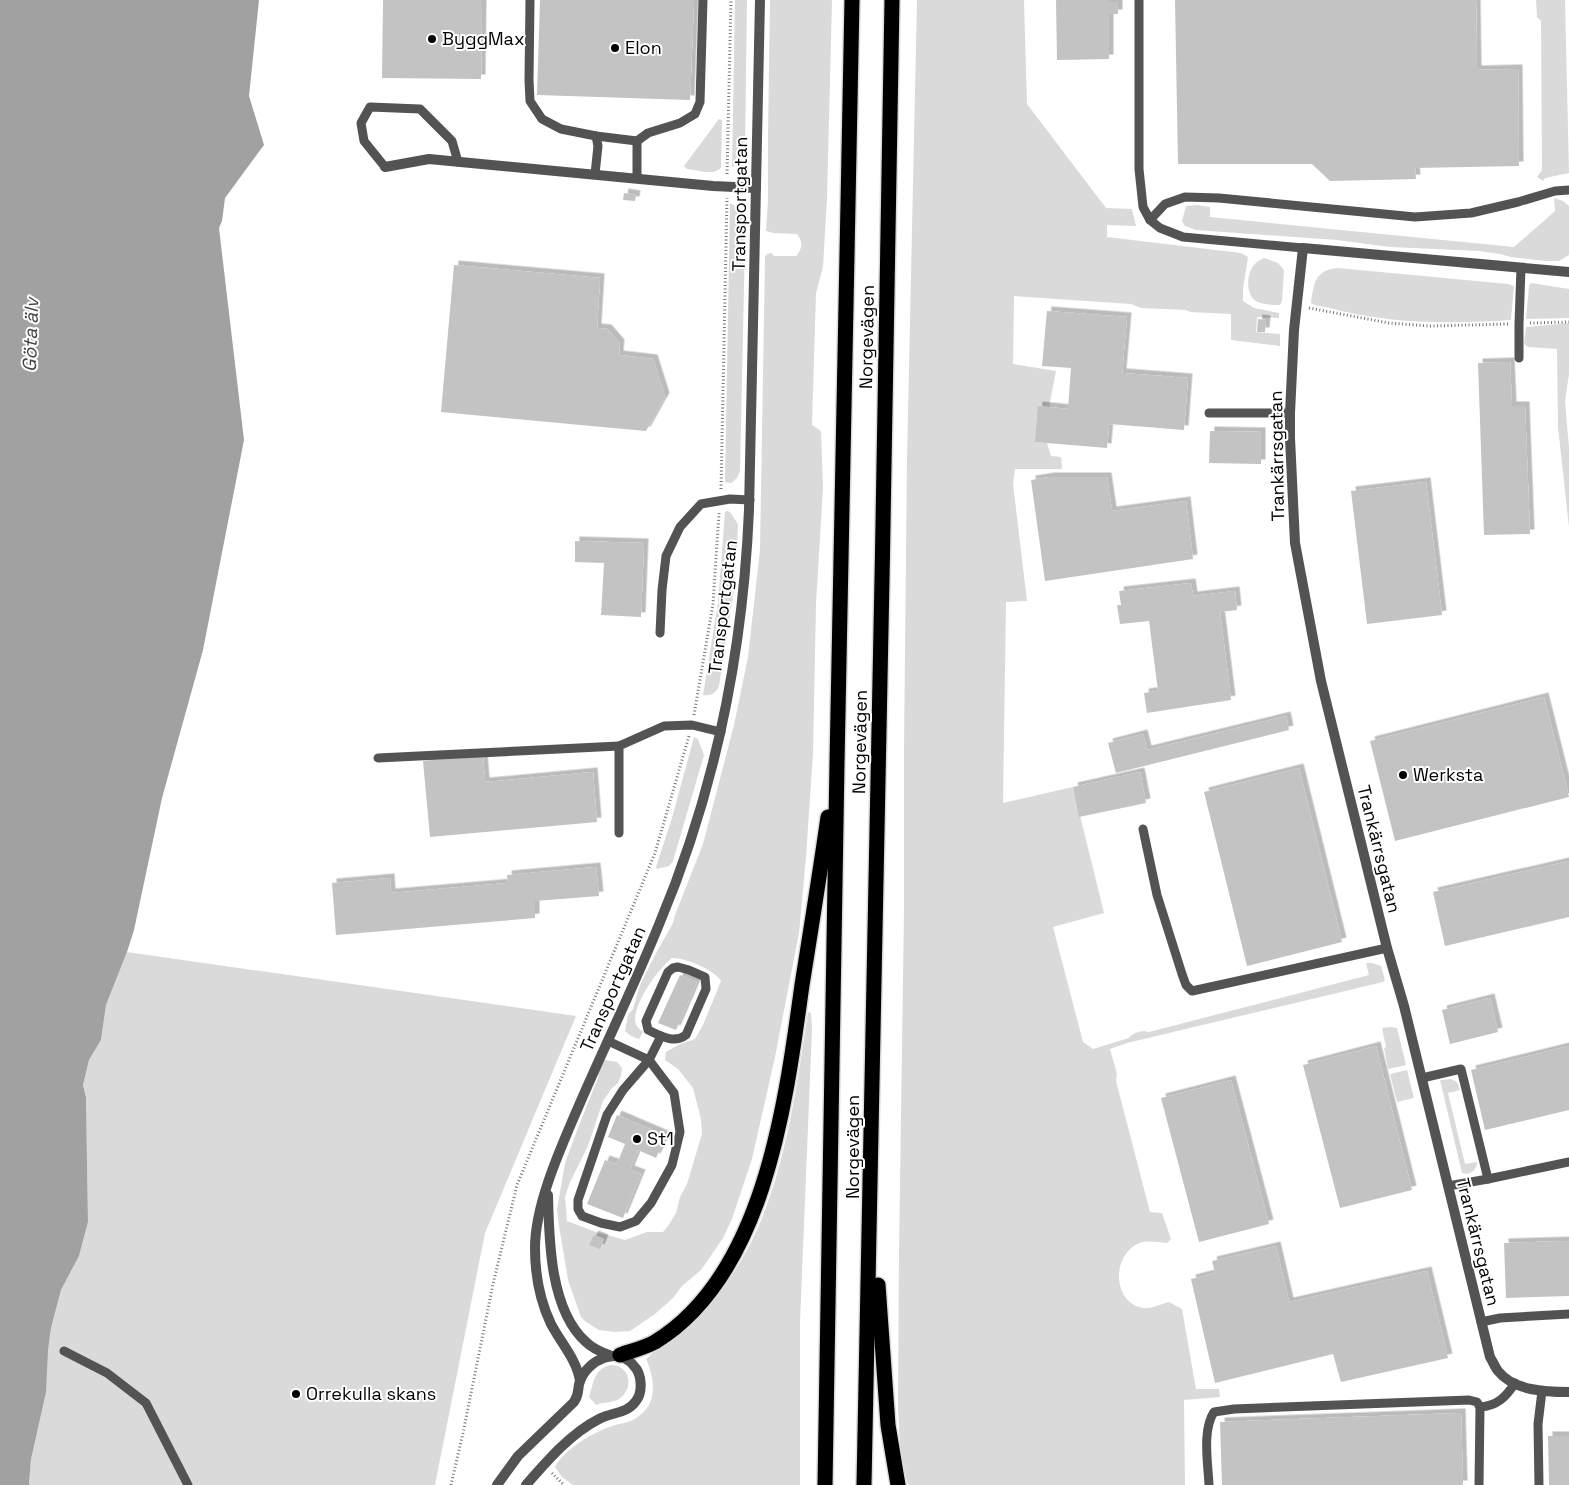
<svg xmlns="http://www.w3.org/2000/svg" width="1569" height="1485" viewBox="0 0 1569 1485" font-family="'Space Grotesk',sans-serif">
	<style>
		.green { fill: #dadada }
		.water { fill: #a1a1a1 }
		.building { fill: #c3c3c3; filter: url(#shadow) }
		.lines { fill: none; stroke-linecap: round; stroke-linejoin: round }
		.motorway-casing { stroke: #dbdbdb; stroke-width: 18 }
		.path { stroke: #757575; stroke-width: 3; stroke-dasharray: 1 2.5; stroke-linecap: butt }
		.service { stroke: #535353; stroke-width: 9 }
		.minor { stroke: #535353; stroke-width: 10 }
		.tertiary { stroke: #535353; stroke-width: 10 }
		.motorway { stroke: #000; stroke-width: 15 }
		.poi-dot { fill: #000; stroke: #fff; stroke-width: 2 }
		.labels { text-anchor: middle; stroke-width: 4; stroke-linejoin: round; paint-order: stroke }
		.poi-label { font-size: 18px; fill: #000; stroke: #fff; text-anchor: start }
		.street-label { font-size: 18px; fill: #000; stroke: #fff }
		.water-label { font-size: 19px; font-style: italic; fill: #424242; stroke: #fff }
	</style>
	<defs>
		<filter id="shadow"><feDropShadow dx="4.5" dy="-4.5" stdDeviation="0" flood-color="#0004"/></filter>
	</defs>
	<rect width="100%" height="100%" fill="#fff"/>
	<g class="green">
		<path d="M 735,0 L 747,0 L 745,151 L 742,160 L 732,167 Z"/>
		<path d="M 770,0 L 832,0 L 827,199 L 823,267 L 816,293 L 812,425 L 821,431 L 823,487 L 816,604 L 813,753 L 806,857 L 799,933 L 775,1057 L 752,1159 L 732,1219 L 723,1238 L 701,1270 L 682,1286 L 673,1298 L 655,1314 L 630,1331 L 614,1332 L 599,1330 L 586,1322 L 581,1317 L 568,1280 L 559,1226 L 557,1210 L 565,1163 L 579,1125 L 598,1078 L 600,1063 L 606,1060 L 617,1062 L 622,1068 L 621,1076 L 618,1083 L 612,1088 L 603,1101 L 588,1146 L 570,1182 L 565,1197 L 567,1221 L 596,1232 L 625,1240 L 647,1232 L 663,1232 L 668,1226 L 676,1213 L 680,1197 L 687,1184 L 702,1134 L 701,1119 L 693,1088 L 678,1069 L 665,1060 L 666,1052 L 680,1044 L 695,1039 L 703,1025 L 721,981 C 713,969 686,958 672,958 C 658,969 636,1000 635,1019 C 635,1025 638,1028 643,1032 L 639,1039 L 631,1036 L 625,1031 L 628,1015 L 633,1009 L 640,985 L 654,957 L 673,923 L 675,915 L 703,844 L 734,725 L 748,657 L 760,550 L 765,257 L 767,254 L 771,253 L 774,256 L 796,256 C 803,248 803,242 797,234 L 773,233 L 766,231 L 768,200 L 768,134 Z"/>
		<path d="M 917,0 L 1024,0 L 1027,104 L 1106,208 L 1132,209 L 1136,226 L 1107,225 L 1107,237 L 1241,253 L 1248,257 L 1243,289 L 1243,301 L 1254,308 L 1279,313 L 1279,318 L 1257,317 L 1256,332 L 1280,334 L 1280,346 L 1231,340 L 1231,314 L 1190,312 L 1186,310 L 1141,308 L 1131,304 L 1014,296 L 1013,364 L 1056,371 L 1049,407 L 1036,442 L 1047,443 L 1051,456 L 1061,457 L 1062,469 L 1015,469 L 1013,484 L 1027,601 L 1006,602 L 1003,803 L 1073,787 L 1104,913 L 1053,927 L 1083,1042 L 1093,1049 L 1129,1038 C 1132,1033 1143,1030 1149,1032 L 1369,975 L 1366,963 L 1372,963 L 1381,966 L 1385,980 L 1383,982 L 1127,1043 L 1110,1049 L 1117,1074 L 1116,1081 L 1150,1212 L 1162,1213 L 1171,1239 L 1167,1243 C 1158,1242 1148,1240 1140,1243 C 1111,1254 1112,1303 1143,1308 C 1151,1309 1161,1304 1169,1302 L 1182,1309 L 1196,1389 L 1219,1389 L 1220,1397 L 1184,1400 L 1185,1485 L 908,1485 L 900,1451 L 898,1408 L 899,1252 L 904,909 L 904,749 L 907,460 Z"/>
		<path d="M 1536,0 L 1565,0 L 1569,173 L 1545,178 L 1543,181 L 1537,177 L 1542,170 L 1541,21 L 1537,17 Z"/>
		<path d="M 719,119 L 722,120 L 721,168 C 713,176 697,170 687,169 L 684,166 Z"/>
		<path d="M 1554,198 L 1563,201 L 1569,206 L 1569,255 L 1559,261 L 1545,261 L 1511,257 L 1500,254 L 1479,251 L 1390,247 L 1337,240 L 1196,230 L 1185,226 L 1182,221 L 1186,206 L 1197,205 L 1210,207 L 1210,217 L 1514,247 L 1555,211 Z"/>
		<path d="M 730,203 C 744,211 744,226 745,241 L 740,471 L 737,478 L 731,483 L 725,482 Z"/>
		<path d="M 1264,258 L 1278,263 L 1284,270 L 1282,301 L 1280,305 C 1273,305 1263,305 1256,301 C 1246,295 1246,274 1254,265 C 1256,262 1260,260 1264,258 Z"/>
		<path d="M 1338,268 L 1508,284 L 1514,286 L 1511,320 C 1449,324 1386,324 1326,307 C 1321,306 1316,306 1311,303 C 1314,283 1315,270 1338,268 Z"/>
		<path d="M 1531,283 L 1569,289 L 1569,318 L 1526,319 L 1529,286 Z"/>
		<path d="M 1569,323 L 1569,374 L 1565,401 L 1569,448 L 1569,527 L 1558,427 L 1557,349 L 1528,347 L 1524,344 L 1526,327 Z"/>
		<path d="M 727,511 L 730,512 L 738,524 L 737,548 L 734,590 L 719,686 C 716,693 711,696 703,695 L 718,603 L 725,512 Z"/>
		<path d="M 694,737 L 698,739 L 704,755 L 673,861 L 669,866 L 657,869 L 656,867 L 672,818 Z"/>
		<path d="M 127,952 L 576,1016 L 485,1233 L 435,1485 L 29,1485 L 31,1459 L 51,1328 L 61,1290 L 79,1256 L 88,1222 L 86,1097 L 83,1085 L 89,1060 L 101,1040 L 106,1005 Z"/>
		<path d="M 808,1012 L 811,1013 L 812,1029 L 800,1322 L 800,1485 L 573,1485 L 562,1477 L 555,1467 C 563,1451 590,1434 607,1428 C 615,1424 624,1424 633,1420 C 658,1407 656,1382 646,1359 C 674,1335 703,1313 726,1283 C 780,1213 795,1099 808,1012 Z"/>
		<path d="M 1391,1027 L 1397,1028 L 1406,1065 L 1388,1069 L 1384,1048 L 1386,1047 L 1382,1028 Z"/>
		<path d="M 1407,1070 L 1414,1098 L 1397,1102 L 1390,1074 Z"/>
		<path d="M 1451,1079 L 1457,1082 L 1460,1090 L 1448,1093 L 1465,1164 L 1477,1162 C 1477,1170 1470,1176 1462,1173 L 1440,1080 Z"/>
		<path d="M 611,1365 C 630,1365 635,1388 619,1399 C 613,1403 603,1402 596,1405 L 589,1397 C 594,1383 593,1369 611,1365 Z"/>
	</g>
	<path class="water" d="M 0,0 L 259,0 L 249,96 L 264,145 L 225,198 L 222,221 L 219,228 L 244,440 L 203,650 L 162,798 L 134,930 L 127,952 L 106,1005 L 101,1040 L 89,1060 L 83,1085 L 86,1097 L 88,1222 L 79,1256 L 61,1290 L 51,1328 L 48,1350 L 46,1392 L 31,1459 L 29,1485 L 0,1485 Z"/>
	<g class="building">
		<path d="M 383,0 L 482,0 L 481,79 L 382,78 Z"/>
		<path d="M 540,0 L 694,0 L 690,100 L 537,95 Z"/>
		<path d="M 1056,0 L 1108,0 L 1108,2 L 1118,2 L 1118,14 L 1109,14 L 1109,59 L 1057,60 Z"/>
		<path d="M 1175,0 L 1476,0 L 1477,70 L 1518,69 L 1519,166 L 1415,168 L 1416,179 L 1330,181 L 1312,164 L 1178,164 Z"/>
		<path d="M 624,193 L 636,195 L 635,201 L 623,200 Z"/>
		<path d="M 454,265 L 600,278 L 597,328 L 607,329 L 620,344 L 619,355 L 653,359 L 665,397 L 646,431 L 441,412 Z"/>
		<path d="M 1047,311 L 1127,317 L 1122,373 L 1188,378 L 1184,430 L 1109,424 L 1107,448 L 1035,442 L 1038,406 L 1068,409 L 1071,368 L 1042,366 Z"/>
		<path d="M 1258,319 L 1266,320 L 1265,332 L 1257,332 Z"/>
		<path d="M 1510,362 L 1512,406 L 1525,406 L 1530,534 L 1484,535 L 1478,363 Z"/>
		<path d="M 1210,431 L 1261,432 L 1261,464 L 1209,463 Z"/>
		<path d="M 1050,477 L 1107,477 L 1112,511 L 1186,501 L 1193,559 L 1045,581 L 1031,480 Z"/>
		<path d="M 1426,482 L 1442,615 L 1367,624 L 1351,491 Z"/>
		<path d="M 575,541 L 644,543 L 641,617 L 601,615 L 604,563 L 575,562 Z"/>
		<path d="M 1191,583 L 1193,596 L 1235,591 L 1237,610 L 1220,612 L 1231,700 L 1147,713 L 1144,693 L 1158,691 L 1149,621 L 1120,624 L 1117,605 L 1121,605 L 1119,591 Z"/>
		<path d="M 1544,697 L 1569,797 L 1395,841 L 1370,741 Z"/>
		<path d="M 1286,716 L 1289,730 L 1116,773 L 1108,743 L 1143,734 L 1147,750 Z"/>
		<path d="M 483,756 L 485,782 L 593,772 L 597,822 L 430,837 L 423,761 Z"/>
		<path d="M 1299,768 L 1342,942 L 1247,966 L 1204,792 Z"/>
		<path d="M 1140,772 L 1146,803 L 1079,817 L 1073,787 Z"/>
		<path d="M 1569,861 L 1569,917 L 1445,946 L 1433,892 Z"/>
		<path d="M 596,867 L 599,896 L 535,901 L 535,918 L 336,935 L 332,883 L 390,878 L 391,893 L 508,883 L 507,875 Z"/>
		<path d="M 680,975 L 697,982 L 676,1030 L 658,1023 Z"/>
		<path d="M 1490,998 L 1498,1032 L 1450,1044 L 1442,1010 Z"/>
		<path d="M 1376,1046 L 1412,1190 L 1340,1208 L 1303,1065 Z"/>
		<path d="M 1569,1046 L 1569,1110 L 1485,1130 L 1471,1070 Z"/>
		<path d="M 1231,1080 L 1269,1224 L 1199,1242 L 1161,1098 Z"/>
		<path d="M 617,1115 L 666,1136 L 656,1158 L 638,1150 L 630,1170 L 641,1174 L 623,1218 L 587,1204 L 605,1160 L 617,1164 L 625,1144 L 608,1137 Z"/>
		<path d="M 594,1235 L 604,1239 L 600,1249 L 589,1245 Z"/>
		<path d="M 1569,1241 L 1569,1296 L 1506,1298 L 1504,1243 Z"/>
		<path d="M 1276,1246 L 1289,1302 L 1427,1271 L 1448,1358 L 1341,1382 L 1333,1354 L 1215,1383 L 1191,1279 L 1215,1273 L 1212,1261 Z"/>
		<path d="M 1461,1413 L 1463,1485 L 1222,1485 L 1220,1422 Z"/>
		<path d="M 1548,1436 L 1569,1436 L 1569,1485 L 1549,1485 Z"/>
	</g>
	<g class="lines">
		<g class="motorway-casing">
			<g id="motorway">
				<path d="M 878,1285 L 888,1425 L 898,1485"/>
				<path d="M 620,1355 C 631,1351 644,1348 655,1342 C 765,1275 786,1101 802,985 C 811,929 820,873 828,817"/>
				<path d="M 825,1485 L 837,763 L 852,0"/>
				<path d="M 864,1485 C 878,990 882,495 892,0"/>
			</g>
		</g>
		<g class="path">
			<path d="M 727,174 L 731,0"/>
			<path d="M 1309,308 L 1389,323 L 1430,326 L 1508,324"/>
			<path d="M 1530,323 L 1569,322"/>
			<path d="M 721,489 L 727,198"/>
			<path d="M 694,715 L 713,604 L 719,513"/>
			<path d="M 552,1473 L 564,1485"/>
			<path d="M 451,1485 L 463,1433 L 493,1284 L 517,1185 L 655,853 L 689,736"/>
		</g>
		<g class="service">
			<path d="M 530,0 L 529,80 L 530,101 L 542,119 L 561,129 L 596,136 L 598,146 L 595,174"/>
			<path d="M 1139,0 L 1139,169 L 1143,207 L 1150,220 L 1160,228 L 1183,237 L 1303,248"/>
			<path d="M 596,136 L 637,141"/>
			<path d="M 385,167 L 364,141 L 361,123 L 370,107 L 420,109 L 452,141 L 458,162"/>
			<path d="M 637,178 L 637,141 L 648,133 L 680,123 L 695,114 L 700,102 L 703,0"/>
			<path d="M 1150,220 L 1165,204 L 1185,197 L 1219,198 L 1415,217 L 1471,213 L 1518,202 L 1555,191 L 1569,190"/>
			<path d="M 1519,358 L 1519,324 L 1521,268"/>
			<path d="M 1209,413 L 1290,413"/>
			<path d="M 660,633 L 662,590 L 666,556 L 680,527 L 701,504 L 730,499 L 750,500"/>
			<path d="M 378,758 L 619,746"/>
			<path d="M 1143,829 L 1157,895 L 1182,974 L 1186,985 L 1192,991 L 1387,948"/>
			<path d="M 619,833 L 619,746 L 664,726 L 692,725 L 721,732"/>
			<path d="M 678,967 L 689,970 L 705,977 L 706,989 L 686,1035 C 674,1044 661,1036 648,1030 L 646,1021 L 668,972 L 673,968 Z"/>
			<path d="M 608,1041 L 649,1060 L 674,1093 L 680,1132 L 672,1165 L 651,1203 L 636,1221 L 620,1227 L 601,1223 L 582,1216 L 578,1209 L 578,1200 L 607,1115 L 623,1090 L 649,1060 L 661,1036"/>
			<path d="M 1422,1078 L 1461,1069 L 1488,1179 L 1448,1186"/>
			<path d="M 1488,1179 L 1569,1162"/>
			<path d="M 1481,1322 L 1500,1318 L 1569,1314"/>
			<path d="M 64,1351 L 107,1373 L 146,1403 L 188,1485"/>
			<path d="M 1480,1407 C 1497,1406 1506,1397 1515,1383"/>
			<path d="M 1209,1485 C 1208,1463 1202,1430 1214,1412 L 1234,1409 L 1469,1400 L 1477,1402 L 1480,1407 L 1479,1485"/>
			<path d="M 1539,1485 L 1538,1424 L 1542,1391"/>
		</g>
		<g class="minor">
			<path d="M 385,167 L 429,159 L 713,186 L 756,188"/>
			<path d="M 1569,272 L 1303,248 L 1294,330 L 1290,413 L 1290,438 L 1295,543 L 1321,681 L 1387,948 L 1404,1006 L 1490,1357 C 1493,1362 1495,1367 1498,1371 C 1514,1391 1546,1392 1569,1392"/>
		</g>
		<g class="tertiary">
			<path d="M 548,1195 C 549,1240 550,1310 586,1342 C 592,1348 601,1352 609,1355"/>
			<path d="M 580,1381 C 577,1360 561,1343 551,1324 C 540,1301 535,1273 535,1248 C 535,1203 562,1145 580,1103 C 606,1043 635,984 660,922 C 715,791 743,652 749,510 L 760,0"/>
			<path d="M 497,1485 L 518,1456 L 574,1402 C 580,1393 577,1389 580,1381 C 588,1359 619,1346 634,1366 C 642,1374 643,1392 636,1401 C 627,1414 612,1412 599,1419 C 571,1433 547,1461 526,1485"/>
		</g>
		<use href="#motorway" class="motorway"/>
	</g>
	<g class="poi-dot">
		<circle cx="432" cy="39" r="5"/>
		<circle cx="615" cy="48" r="5"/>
		<circle cx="1403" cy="775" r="5"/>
		<circle cx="637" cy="1139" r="5"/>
		<circle cx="296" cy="1394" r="5"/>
	</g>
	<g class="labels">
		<g class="poi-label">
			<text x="442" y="45">ByggMax</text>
			<text x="625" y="54">Elon</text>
			<text x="1413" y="781">Werksta</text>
			<text x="647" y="1145">St1</text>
			<text x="306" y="1400">Orrekulla skans</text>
		</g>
		<g class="street-label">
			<text transform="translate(740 204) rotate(-89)" y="6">Transportgatan</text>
			<text transform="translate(867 337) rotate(-89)" y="6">Norgevägen</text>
			<text transform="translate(1277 456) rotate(-91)" y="6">Trankärrsgatan</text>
			<text transform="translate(723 607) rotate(-83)" y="6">Transportgatan</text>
			<text transform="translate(860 742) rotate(-89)" y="6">Norgevägen</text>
			<text transform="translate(1379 849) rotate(76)" y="6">Trankärrsgatan</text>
			<text transform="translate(613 989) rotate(-66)" y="6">Transportgatan</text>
			<text transform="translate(853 1147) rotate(-90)" y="6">Norgevägen</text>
			<text transform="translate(1478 1242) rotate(76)" y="6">Trankärrsgatan</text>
		</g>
		<g class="water-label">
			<text transform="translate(30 335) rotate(-88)" y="7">Göta älv</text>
		</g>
	</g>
</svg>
